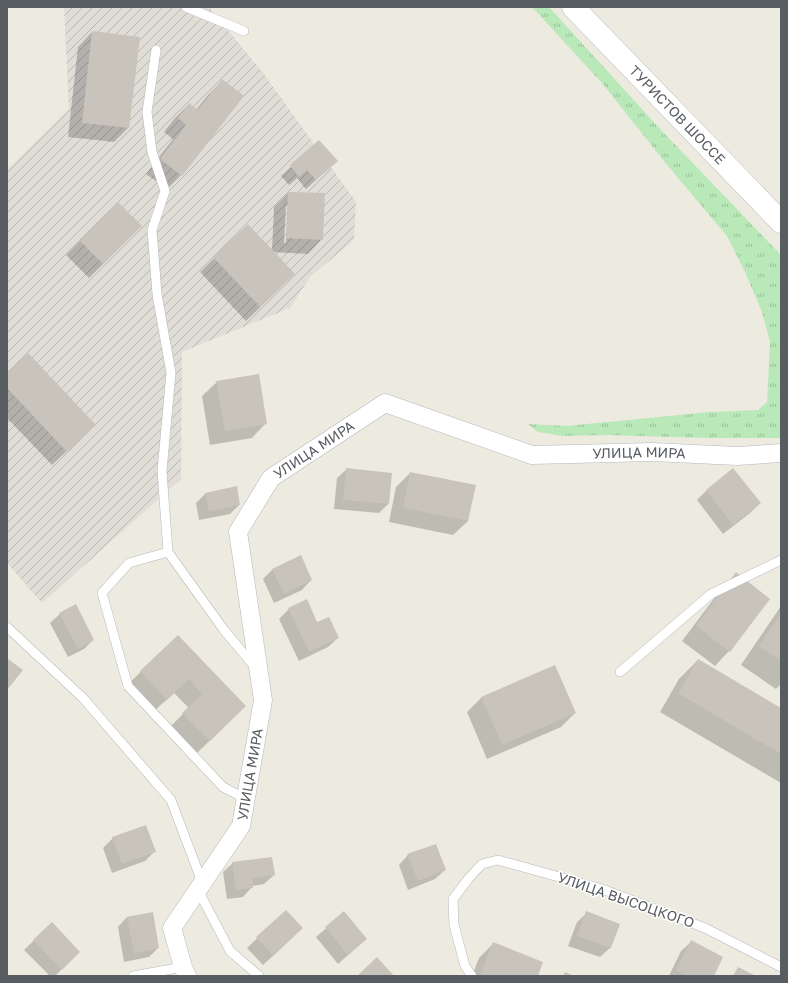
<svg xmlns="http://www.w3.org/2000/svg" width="788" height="983" viewBox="0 0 788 983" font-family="'Golos Text',sans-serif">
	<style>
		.industrial { fill: url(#industrial-furrows) }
		.grass { fill: url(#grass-tufts) }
		.shadow { fill: #0003; fill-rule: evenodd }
		.building { fill: #c8c4bc }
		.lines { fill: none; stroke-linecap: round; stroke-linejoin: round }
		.service-casing { stroke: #b5b8be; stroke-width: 10 }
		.minor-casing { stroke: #b5b8be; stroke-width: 19 }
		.secondary-casing { stroke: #b8bcc3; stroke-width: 23 }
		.service { stroke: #fff; stroke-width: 9 }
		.minor { stroke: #fff; stroke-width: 18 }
		.secondary { stroke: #fff; stroke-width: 22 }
		.labels { text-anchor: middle; stroke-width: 3; stroke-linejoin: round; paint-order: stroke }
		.street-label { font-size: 14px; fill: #585d62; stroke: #fff }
	</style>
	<defs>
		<pattern id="industrial-furrows" width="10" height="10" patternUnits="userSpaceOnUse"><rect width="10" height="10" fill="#e0ddd7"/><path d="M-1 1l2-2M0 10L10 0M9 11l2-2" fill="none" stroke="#b8b6b2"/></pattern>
		<pattern id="grass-tufts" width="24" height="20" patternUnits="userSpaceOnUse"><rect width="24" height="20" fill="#b9e8b9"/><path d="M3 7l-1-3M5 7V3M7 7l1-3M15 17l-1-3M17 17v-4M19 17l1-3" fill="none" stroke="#99bf9a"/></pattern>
	</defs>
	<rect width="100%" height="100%" fill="#edeadf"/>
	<path class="industrial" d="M 64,7 L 209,7 L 263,73 L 356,202 L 354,240 L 310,277 L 290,308 L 182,352 L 181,479 L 42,603 L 7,563 L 7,170 L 69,109 Z"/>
	<path class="grass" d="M 532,7 L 549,7 L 661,130 L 781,255 L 781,438 L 705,438 L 607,435 L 563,436 L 538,432 L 528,424 L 566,426 L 711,412 L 758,410 L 767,402 L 770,342 L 762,312 L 745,272 L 727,236 L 668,166 L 602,83 Z"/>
	<g class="shadow">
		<path d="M 92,32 L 128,128 L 114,142 L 68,137 L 78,47 Z"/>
		<path d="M 222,81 L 181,175 L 167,189 L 146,174 L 173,139 L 164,132 L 175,118 L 189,104 L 196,110 L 208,95 Z"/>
		<path d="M 319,141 L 336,161 L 306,189 L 297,178 L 289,185 L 281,176 Z"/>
		<path d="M 288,193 L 322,239 L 308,254 L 273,252 L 280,288 L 246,321 L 200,272 L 214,258 L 272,251 L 274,207 ZM 286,206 L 288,206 L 286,243 L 284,243 Z"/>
		<path d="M 118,203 L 141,226 L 89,278 L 66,255 Z"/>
		<path d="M 7,375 L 80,439 L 52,465 L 7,418 Z"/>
		<path d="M 217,382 L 266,423 L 252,438 L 210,445 L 202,396 Z"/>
		<path d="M 347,469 L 388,504 L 379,513 L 334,509 L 337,478 Z"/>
		<path d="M 733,470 L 760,503 L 750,513 L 723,534 L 697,500 L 706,491 Z"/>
		<path d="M 410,473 L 468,521 L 453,535 L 389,522 L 396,487 Z"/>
		<path d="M 205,494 L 239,505 L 230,514 L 199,520 L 196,503 Z"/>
		<path d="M 272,570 L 311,580 L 302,590 L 274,603 L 263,579 Z"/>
		<path d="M 722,588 L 769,599 L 729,651 L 715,666 L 682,641 Z"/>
		<path d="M 781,606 L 781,684 L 776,689 L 741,665 Z"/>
		<path d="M 289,609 L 317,623 L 338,638 L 328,647 L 299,661 L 279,619 Z"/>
		<path d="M 60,614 L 93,640 L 84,649 L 68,657 L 50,623 Z"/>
		<path d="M 178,636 L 231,720 L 195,755 L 169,728 L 189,708 L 174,693 L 152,713 L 126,686 Z"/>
		<path d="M 698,660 L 781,710 L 781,783 L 660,712 L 679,679 Z"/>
		<path d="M 555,666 L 575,713 L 561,727 L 487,759 L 467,712 L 481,698 Z"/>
		<path d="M 113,838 L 155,851 L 145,861 L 112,873 L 103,848 Z"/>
		<path d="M 408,855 L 445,870 L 435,879 L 408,890 L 399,865 Z"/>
		<path d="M 233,863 L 274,875 L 264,884 L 252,886 L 252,887 L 243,897 L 227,899 L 223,872 Z"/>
		<path d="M 286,911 L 292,938 L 263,965 L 247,948 Z"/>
		<path d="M 152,913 L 158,948 L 149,957 L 124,962 L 118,927 L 127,917 Z"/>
		<path d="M 344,913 L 356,948 L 338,964 L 316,937 Z"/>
		<path d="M 587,913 L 618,924 L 610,948 L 600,957 L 568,946 L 577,922 Z"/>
		<path d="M 52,923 L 79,952 L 55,976 L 50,976 L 24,950 Z"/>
		<path d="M 691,942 L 712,976 L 669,976 L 681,951 Z"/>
		<path d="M 493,944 L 537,976 L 472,976 L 479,958 Z"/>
	</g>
	<g class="building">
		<path d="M 92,31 L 140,37 L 129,128 L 82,123 Z"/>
		<path d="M 222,79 L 244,96 L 182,176 L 160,159 L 186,125 L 178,118 L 189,103 L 198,110 Z"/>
		<path d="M 319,140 L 338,161 L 316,180 L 307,170 L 299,177 L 290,165 Z"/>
		<path d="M 288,192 L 325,193 L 323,240 L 286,238 Z"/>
		<path d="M 118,202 L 142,226 L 103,264 L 80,241 Z"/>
		<path d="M 248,224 L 295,274 L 260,307 L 213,257 Z"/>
		<path d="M 28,353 L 96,425 L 67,452 L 7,388 L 7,373 Z"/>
		<path d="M 259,374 L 267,424 L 225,431 L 216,381 Z"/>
		<path d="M 346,468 L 392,473 L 389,504 L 343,500 Z"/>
		<path d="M 733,468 L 761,503 L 733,525 L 706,490 Z"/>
		<path d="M 410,472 L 476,485 L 468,521 L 403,508 Z"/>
		<path d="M 237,486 L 240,505 L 209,511 L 205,493 Z"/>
		<path d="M 301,555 L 312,580 L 284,594 L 272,569 Z"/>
		<path d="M 736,572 L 770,599 L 730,652 L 696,626 Z"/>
		<path d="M 307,599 L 317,622 L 329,617 L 339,638 L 309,652 L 288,608 Z"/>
		<path d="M 76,604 L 94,640 L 78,649 L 59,613 Z"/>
		<path d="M 781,613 L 781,661 L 759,646 Z"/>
		<path d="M 178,635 L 246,706 L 210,741 L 182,713 L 202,694 L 189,679 L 167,700 L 140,671 Z"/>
		<path d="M 7,658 L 23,670 L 7,690 Z"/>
		<path d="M 698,659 L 781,708 L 781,754 L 678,693 Z"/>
		<path d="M 555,665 L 576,713 L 502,745 L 481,697 Z"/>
		<path d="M 146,825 L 156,852 L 122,864 L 112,837 Z"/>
		<path d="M 436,844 L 446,870 L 418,881 L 407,854 Z"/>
		<path d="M 272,857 L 275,875 L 252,878 L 253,888 L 236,890 L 232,862 Z"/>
		<path d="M 286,910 L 303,928 L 273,956 L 256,937 Z"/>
		<path d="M 344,911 L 367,939 L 348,955 L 325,927 Z"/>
		<path d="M 586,911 L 620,924 L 611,948 L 577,936 Z"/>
		<path d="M 153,912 L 159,948 L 134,953 L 127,917 Z"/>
		<path d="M 52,922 L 80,952 L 62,970 L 33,940 Z"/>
		<path d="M 691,940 L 723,957 L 714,976 L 687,976 L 676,970 Z"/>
		<path d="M 493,942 L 543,962 L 538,976 L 480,976 Z"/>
		<path d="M 377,957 L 394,976 L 357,976 Z"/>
		<path d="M 738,967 L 756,976 L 733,976 Z"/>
		<path d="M 565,972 L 574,976 L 563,976 Z"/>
	</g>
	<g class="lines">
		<g class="service-casing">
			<g id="service">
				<path d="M 186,7 L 244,31"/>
				<path d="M 156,50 L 147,112 L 152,152 L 165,191 L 152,230 L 157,294 L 171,373 L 162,471 L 168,552 L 224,630 L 255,667"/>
				<path d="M 168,552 L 129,563 L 102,593 L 128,686 L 223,787 L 246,799"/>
				<path d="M 7,627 L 83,698 L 171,800 L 202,882"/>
				<path d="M 620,672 L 711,594 L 781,560"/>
				<path d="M 198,890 L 230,951 L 259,976"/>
				<path d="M 133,976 L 183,967"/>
				<path d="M 472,976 L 465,966 L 454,925 L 453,899 L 469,878 L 482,864 L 498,860 L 602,889 L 705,928 L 781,967"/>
			</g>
		</g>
		<g class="minor-casing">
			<g id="minor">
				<path id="s1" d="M 187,976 L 183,967 L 172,928 L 241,826 L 263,700 L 238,532 L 271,478 L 385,403 L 532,455 L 653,452 L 737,456 L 781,453"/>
			</g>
		</g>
		<g class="secondary-casing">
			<g id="secondary">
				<path id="s2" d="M 573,7 L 781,222"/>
			</g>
		</g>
		<use href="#service" class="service"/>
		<use href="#minor" class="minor"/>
		<use href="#secondary" class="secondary"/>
	</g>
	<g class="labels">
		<g class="street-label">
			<text dy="5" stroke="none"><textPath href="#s2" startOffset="150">ТУРИСТОВ ШОССЕ</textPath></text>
			<text dy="5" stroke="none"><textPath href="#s1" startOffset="586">УЛИЦА МИРА</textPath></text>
			<text dy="5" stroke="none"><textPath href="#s1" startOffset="934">УЛИЦА МИРА</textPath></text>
			<text dy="5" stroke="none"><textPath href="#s1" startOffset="226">УЛИЦА МИРА</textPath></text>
			<text transform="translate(626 900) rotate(19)" y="5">УЛИЦА ВЫСОЦКОГО</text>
		</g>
	</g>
	<rect width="788" height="983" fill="none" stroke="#585d62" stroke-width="16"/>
</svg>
